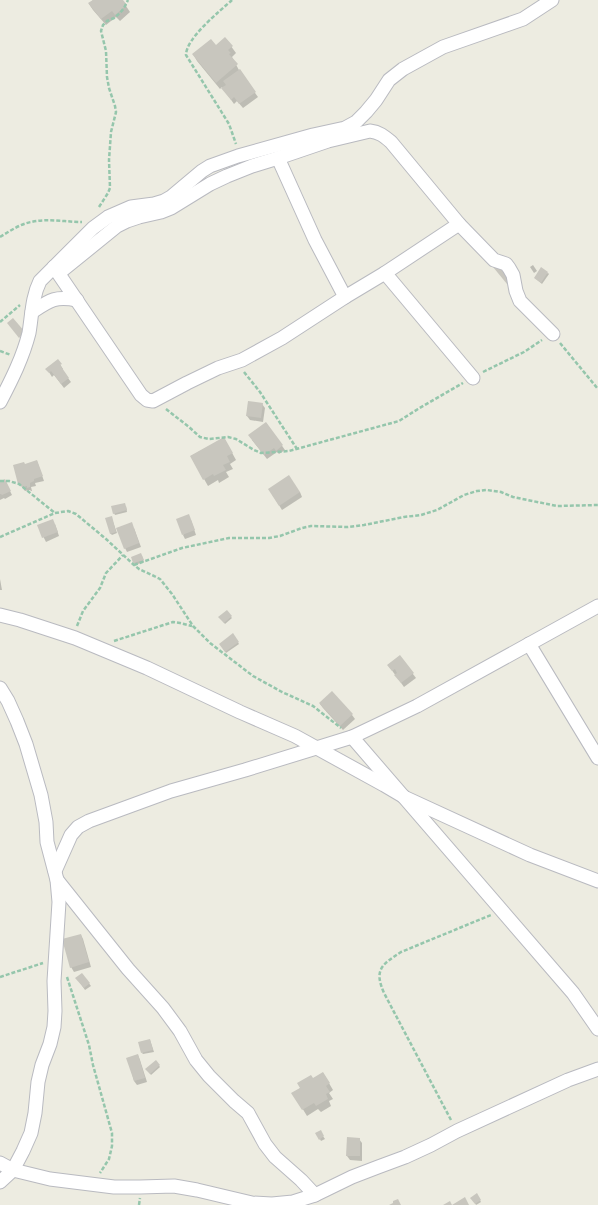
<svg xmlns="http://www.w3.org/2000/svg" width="598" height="1205" viewBox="0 0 598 1205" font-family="'Alegreya Sans',sans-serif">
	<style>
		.shadow { fill: #0003 }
		.building { fill: #c8c6be }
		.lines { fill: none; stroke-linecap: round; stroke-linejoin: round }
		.minor-casing { stroke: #b9bac0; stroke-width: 15 }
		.path { stroke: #95c6ac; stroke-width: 2.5; stroke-dasharray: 4 2; stroke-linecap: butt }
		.minor { stroke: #fff; stroke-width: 13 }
	</style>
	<rect width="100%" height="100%" fill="#edece1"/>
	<g class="shadow">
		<path d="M 93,0 L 122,0 L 130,12 L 120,21 L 116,17 L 106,25 L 93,10 L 89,4 Z"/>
		<path d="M 225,38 L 236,53 L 232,57 L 240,72 L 258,97 L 243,108 L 237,101 L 234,104 L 222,87 L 220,89 L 197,61 L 193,54 L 216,46 Z"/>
		<path d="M 533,265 L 537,271 L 534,273 L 530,267 Z"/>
		<path d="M 548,273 L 549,274 L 542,284 L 535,278 Z"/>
		<path d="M 58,361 L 63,369 L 62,370 L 71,382 L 64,388 L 54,375 L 52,377 L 47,369 Z"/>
		<path d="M 262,404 L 265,408 L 263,422 L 250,420 L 247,416 Z"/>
		<path d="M 266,423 L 285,450 L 279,454 L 277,452 L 267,459 L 252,440 Z"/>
		<path d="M 224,438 L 236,460 L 230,464 L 233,469 L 226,472 L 229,477 L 219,483 L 218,480 L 208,486 L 191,456 Z"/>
		<path d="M 37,461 L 44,481 L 35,483 L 36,486 L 31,487 L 32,491 L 31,491 L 30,490 L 25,491 L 19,483 Z"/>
		<path d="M 0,483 L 7,485 L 12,495 L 5,499 L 4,498 L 0,500 Z"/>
		<path d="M 300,492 L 302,497 L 282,510 L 272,494 Z"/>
		<path d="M 126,506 L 127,512 L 115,515 L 114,513 Z"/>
		<path d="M 112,519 L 117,533 L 112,535 L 110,533 Z"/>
		<path d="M 191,520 L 196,535 L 185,539 L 183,535 Z"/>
		<path d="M 55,524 L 59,536 L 46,542 L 38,526 Z"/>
		<path d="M 134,528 L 141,547 L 127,552 L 125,548 Z"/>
		<path d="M 142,556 L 144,562 L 135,565 L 132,557 Z"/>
		<path d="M 0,579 L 2,590 L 0,590 Z"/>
		<path d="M 231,617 L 232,618 L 225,624 L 221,619 Z"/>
		<path d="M 233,635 L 239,644 L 226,653 L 220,644 Z"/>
		<path d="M 400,657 L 416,678 L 404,687 L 388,665 Z"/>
		<path d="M 332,693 L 352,715 L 355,719 L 343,730 L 323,708 L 320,704 Z"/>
		<path d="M 81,935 L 83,939 L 91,967 L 74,972 L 71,967 Z"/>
		<path d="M 82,974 L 91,986 L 85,990 L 78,980 Z"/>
		<path d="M 150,1040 L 154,1052 L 143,1054 L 142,1053 Z"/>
		<path d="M 138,1055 L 140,1060 L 147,1082 L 137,1085 L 134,1081 L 128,1058 Z"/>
		<path d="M 156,1062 L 160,1067 L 151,1075 L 148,1071 Z"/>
		<path d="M 323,1073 L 333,1090 L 329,1093 L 333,1099 L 329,1101 L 331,1106 L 321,1112 L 318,1109 L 307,1116 L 293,1093 Z"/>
		<path d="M 320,1132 L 325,1139 L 321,1141 L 317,1134 Z"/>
		<path d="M 348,1138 L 359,1139 L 362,1143 L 362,1161 L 350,1160 L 347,1156 Z"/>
		<path d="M 477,1195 L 481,1202 L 476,1205 L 472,1198 Z"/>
	</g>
	<g class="building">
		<path d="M 93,0 L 123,0 L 127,5 L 115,15 L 112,11 L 101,19 L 88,3 Z"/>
		<path d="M 225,37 L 233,46 L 228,50 L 231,53 L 229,54 L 238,64 L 216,83 L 192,54 L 211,39 L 216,45 Z"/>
		<path d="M 240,69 L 256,92 L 239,104 L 234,97 L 231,100 L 221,88 L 226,85 L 223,81 Z"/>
		<path d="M 500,263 L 513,280 L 507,284 L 493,267 Z"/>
		<path d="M 541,267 L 548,272 L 541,283 L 534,278 Z"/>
		<path d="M 13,318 L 25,332 L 19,338 L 7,323 Z"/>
		<path d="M 58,359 L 62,364 L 60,365 L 69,378 L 61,384 L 51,371 L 49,373 L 45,369 Z"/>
		<path d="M 248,401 L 263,403 L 261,418 L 246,416 Z"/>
		<path d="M 266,422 L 283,445 L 276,451 L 274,448 L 264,455 L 248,435 Z"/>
		<path d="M 224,437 L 233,453 L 227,456 L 230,462 L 223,465 L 226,470 L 214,476 L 213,474 L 203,480 L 190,456 Z"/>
		<path d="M 37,460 L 43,476 L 34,479 L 34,481 L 30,483 L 30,487 L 27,488 L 27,486 L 22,487 L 20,483 L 18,484 L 13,465 L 24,462 L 25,464 Z"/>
		<path d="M 289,475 L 300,492 L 279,506 L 268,489 Z"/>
		<path d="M 5,479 L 11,491 L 2,495 L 1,494 L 0,494 L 0,482 Z"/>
		<path d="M 125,503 L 127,510 L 113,514 L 111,506 Z"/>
		<path d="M 189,514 L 195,530 L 182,535 L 176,519 Z"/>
		<path d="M 112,516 L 116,532 L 110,534 L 105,518 Z"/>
		<path d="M 53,519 L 58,532 L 42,538 L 37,525 Z"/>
		<path d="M 132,522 L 139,543 L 124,549 L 116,528 Z"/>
		<path d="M 141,553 L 144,560 L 133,563 L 131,557 Z"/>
		<path d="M 227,610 L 232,616 L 224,623 L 218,617 Z"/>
		<path d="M 233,633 L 239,642 L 225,652 L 219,644 Z"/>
		<path d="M 400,655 L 414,673 L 401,683 L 394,675 L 397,673 L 395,669 L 392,671 L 387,665 Z"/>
		<path d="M 332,691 L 353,714 L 340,726 L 319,703 Z"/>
		<path d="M 81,934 L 89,962 L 70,968 L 62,939 Z"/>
		<path d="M 82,973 L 90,983 L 84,988 L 75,978 Z"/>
		<path d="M 150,1039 L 153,1050 L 141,1053 L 138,1042 Z"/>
		<path d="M 138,1054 L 145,1078 L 134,1081 L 126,1058 Z"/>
		<path d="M 156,1060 L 160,1065 L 150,1074 L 145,1069 Z"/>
		<path d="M 323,1072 L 330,1083 L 326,1086 L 330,1092 L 326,1094 L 328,1099 L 316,1106 L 314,1103 L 302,1110 L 291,1093 L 300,1088 L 297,1083 L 311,1075 L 313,1078 Z"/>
		<path d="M 321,1130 L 324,1136 L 319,1140 L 315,1133 Z"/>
		<path d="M 347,1137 L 360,1138 L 360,1156 L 346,1156 Z"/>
		<path d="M 477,1193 L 481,1200 L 475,1204 L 470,1198 Z"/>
		<path d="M 465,1197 L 469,1205 L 443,1205 L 450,1201 L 452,1205 Z"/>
		<path d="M 398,1199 L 401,1205 L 389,1205 L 393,1203 L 393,1201 Z"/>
	</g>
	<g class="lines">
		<g class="minor-casing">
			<g id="minor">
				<path d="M 278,158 L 315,240 L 345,297"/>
				<path d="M 54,267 L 141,395 L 147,400 L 153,401 L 187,383 L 218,368 L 242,360 L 282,338 L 345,297 L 385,273 L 459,224"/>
				<path d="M 59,273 L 117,226 L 127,221 L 139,217 L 161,212 L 171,208 L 210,184 L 227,176 L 252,166 L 278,158 L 328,141 L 370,131 C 379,132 384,136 391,142 L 459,224 L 494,260 L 506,264 L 509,268 L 513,275 L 516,291 L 520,301 L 553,334"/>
				<path d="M 385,273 L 473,378"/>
				<path d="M 32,312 C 50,300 55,296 77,300"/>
				<path d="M 0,402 C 12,379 23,357 29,333 C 32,315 32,297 40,281 L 93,228 L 108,217 L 131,207 L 154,204 L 164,201 L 171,197 L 202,171 L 210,166 L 238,156 L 313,135 L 345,128 L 356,122 L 366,112 L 376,100 L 389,80 L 403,69 L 443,47 L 523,19 L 552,0"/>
				<path d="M 0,615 L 20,620 L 75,638 L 147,668 L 240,712 L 295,736 L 384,785 L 406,798 L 530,855 L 598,881"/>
				<path d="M 529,644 L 598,758"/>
				<path d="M 0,688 L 8,701 L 17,721 L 26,744 L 41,795 L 46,822 L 47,842 L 57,880 L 59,902 L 54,981 L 55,1011 L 54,1027 L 50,1044 L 42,1065 L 38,1082 L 35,1113 L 31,1133 L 23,1151 L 13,1170 L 0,1182"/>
				<path d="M 352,737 L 573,993 L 598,1029"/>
				<path d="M 55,871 L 71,835 L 78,827 L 89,821 L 171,791 L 245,770 L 352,737 L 417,706 L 598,606"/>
				<path d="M 57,880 L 128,969 L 163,1008 L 180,1031 L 196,1060 L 209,1076 L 234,1101 L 248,1113 L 265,1144 L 275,1157 L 301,1180 L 315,1195"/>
				<path d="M 0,1163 L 13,1170 L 50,1179 L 114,1187 L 140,1187 L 174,1186 L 197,1190 L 252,1203 L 272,1204 L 293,1202 L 315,1195 L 352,1177 L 378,1167 L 405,1157 L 431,1145 L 457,1131 L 568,1080 L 598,1069"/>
			</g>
		</g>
		<g class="path">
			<path d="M 232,0 C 220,11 186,38 186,55 L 229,124 L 236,144"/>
			<path d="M 99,207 L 108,193 L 110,188 L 109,160 L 111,132 L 116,112 L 115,106 L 109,88 L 107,77 L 106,51 L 101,31 L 103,25 L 107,21 L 114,18 L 120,13 L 124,8 L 128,0"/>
			<path d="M 0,237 C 10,231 20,224 31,222 C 48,218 65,222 82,222"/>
			<path d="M 0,322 L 20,305"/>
			<path d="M 560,343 L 598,389"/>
			<path d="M 0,351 L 11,355"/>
			<path d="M 244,372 L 260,392 L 297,449"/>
			<path d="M 483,372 L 524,352 L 542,340"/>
			<path d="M 166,409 L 189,427 L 200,437 L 209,439 L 228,437 L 236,439 L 254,450 L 261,453 L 289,451 L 399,421 L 418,409 L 463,383"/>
			<path d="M 0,481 L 9,481 L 19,484 L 55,513"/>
			<path d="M 0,537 L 55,513 L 68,511 L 76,514 L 106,539 L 134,565 L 139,569 L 154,576 L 160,579 L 172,594 L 193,626 L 210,643 L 253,676 L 282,692 L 313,706 L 341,728"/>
			<path d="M 134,565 L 182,548 L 229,538 L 269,538 L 280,536 L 302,528 L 311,526 L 348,527 L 364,525 L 404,517 L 421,515 L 437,510 L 464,495 L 477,491 L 487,490 L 501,492 L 513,497 L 557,506 L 598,505"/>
			<path d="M 77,626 L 83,611 L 100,588 L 106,573 L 123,555"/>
			<path d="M 114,641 L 173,622 L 180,623 L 192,626"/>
			<path d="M 0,977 L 43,963"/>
			<path d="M 67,977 L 89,1045 L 93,1065 L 112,1133 L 112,1146 L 109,1159 L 100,1173"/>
			<path d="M 451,1120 L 384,993 C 374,970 381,965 401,952 L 491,915"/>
			<path d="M 139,1205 L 140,1198"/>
		</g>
		<use href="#minor" class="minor"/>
	</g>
</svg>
